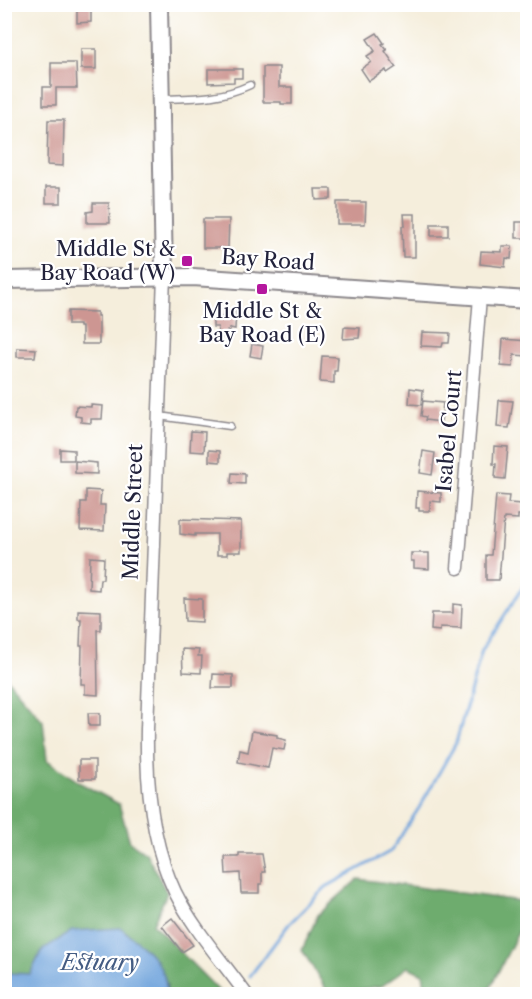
<svg xmlns="http://www.w3.org/2000/svg" width="532" height="999" viewBox="0 0 532 999" font-family="'Libre Caslon Text',serif">
	<style>
		.forest { fill: #6eac6e; stroke: #486754; stroke-width: 1.5 }
		.water { fill: #6ea3db; stroke: #48628b; stroke-width: 1.5 }
		.lines { fill: none; stroke-linecap: round; stroke-linejoin: round }
		.stream { stroke: #6ea3db; stroke-width: 3 }
		.building { fill: #cd9692 }
		.service-casing { stroke: #8c888c; stroke-width: 9 }
		.minor-casing { stroke: #8c888c; stroke-width: 15 }
		.secondary-casing { stroke: #8c888c; stroke-width: 20 }
		.service { stroke: #fff; stroke-width: 6 }
		.minor { stroke: #fff; stroke-width: 12 }
		.secondary { stroke: #fff; stroke-width: 16 }
		.poi-dot { fill: #b5179e; stroke: #fff; stroke-width: 2 }
		.labels { text-anchor: middle; stroke-width: 4.5; stroke-linejoin: round; paint-order: stroke }
		.poi-label { font-size: 21px; fill: #22223b; stroke: #fff; text-anchor: end }
		.street-label { font-size: 21px; fill: #22223b; stroke: #fff }
		.water-label { font-size: 22px; font-style: italic; fill: #445c83; stroke: #fff }
	</style>
	<rect width="100%" height="100%" fill="#fff"/>
	<filter id="ink" filterUnits="userSpaceOnUse"><feTurbulence type="fractalNoise" baseFrequency=".0167" numOctaves="2"/><feDisplacementMap in="SourceGraphic" scale="12" xChannelSelector="R" yChannelSelector="G"/><feConvolveMatrix kernelMatrix="1 2 1 2 8 2 1 2 1" color-interpolation-filters="sRGB"/></filter>
	<filter id="wash" filterUnits="userSpaceOnUse"><feTurbulence type="fractalNoise" baseFrequency=".008" numOctaves="4" result="noise"/><feDisplacementMap in="SourceGraphic" scale="24" xChannelSelector="R" yChannelSelector="G"/><feGaussianBlur stdDeviation="1.35" result="paint"/><feColorMatrix in="noise" values="0 0 0 0 0 0 0 0 0 0 0 0 0 0 0 0 0 1.4 0 .05"/><feComposite in="paint" operator="in"/></filter>
	<g filter="url(#wash)">
		<rect width="100%" height="100%" fill="#f5eedc"/>
		<g class="forest">
			<path d="M 4,675 L 43,721 L 47,760 L 82,784 L 119,804 L 130,842 L 146,853 L 167,893 L 153,924 L 222,994 L 166,994 L 167,984 L 42,950 L 30,974 L 5,974 Z"/>
			<path d="M 358,879 L 527,902 L 526,917 L 487,994 L 426,994 L 423,974 L 408,967 L 382,986 L 329,994 L 302,950 L 318,915 Z"/>
		</g>
		<path class="water" d="M 121,928 C 142,945 169,964 166,994 L 5,994 L 5,973 L 30,974 L 42,950 L 72,931 Z"/>
		<g class="lines">
			<path class="stream" d="M 250,976 L 289,924 L 326,887 L 391,851 L 419,808 L 456,743 L 482,650 L 528,579"/>
		</g>
		<g id="blocks">
			<g class="building">
				<path d="M 77,4 L 91,4 L 91,22 L 77,23 Z"/>
				<path d="M 377,33 L 384,43 L 382,44 L 387,50 L 385,51 L 396,67 L 387,73 L 386,70 L 369,81 L 361,69 L 371,62 L 367,56 L 375,51 L 367,39 Z"/>
				<rect x="81" y="49" width="15" height="20"/>
				<path d="M 51,63 L 76,63 L 77,88 L 56,88 L 56,105 L 43,105 L 43,87 L 51,87 Z"/>
				<path d="M 263,67 L 279,67 L 279,87 L 292,87 L 292,104 L 281,104 L 281,102 L 263,102 Z"/>
				<path d="M 208,69 L 242,69 L 242,78 L 234,78 L 234,82 L 208,83 Z"/>
				<path d="M 48,120 L 64,120 L 63,166 L 47,165 Z"/>
				<rect x="46" y="187" width="15" height="16"/>
				<path d="M 315,189 L 331,189 L 331,199 L 316,200 Z"/>
				<path d="M 337,202 L 366,202 L 365,224 L 337,224 Z"/>
				<path d="M 93,203 L 109,203 L 110,223 L 87,223 L 87,212 L 93,211 Z"/>
				<path d="M 404,214 L 415,214 L 415,257 L 403,257 L 402,226 L 405,226 Z"/>
				<path d="M 203,219 L 229,219 L 228,248 L 203,248 Z"/>
				<rect x="516" y="222" width="12" height="16"/>
				<rect x="431" y="224" width="17" height="12"/>
				<path d="M 502,246 L 512,246 L 511,259 L 506,258 L 505,267 L 480,264 L 481,251 L 502,252 Z"/>
				<path d="M 68,311 L 97,312 L 97,316 L 99,316 L 99,344 L 82,344 L 82,327 L 79,327 L 79,325 L 68,325 Z"/>
				<path d="M 225,311 L 236,312 L 235,329 L 230,328 L 230,331 L 227,331 L 227,337 L 217,337 L 218,327 L 213,327 L 213,316 L 225,317 Z"/>
				<path d="M 344,327 L 360,328 L 359,338 L 343,339 Z"/>
				<path d="M 422,332 L 450,333 L 449,343 L 443,343 L 442,347 L 421,346 Z"/>
				<path d="M 503,339 L 528,341 L 528,356 L 514,355 L 513,367 L 501,366 Z"/>
				<path d="M 252,344 L 263,346 L 261,358 L 250,356 Z"/>
				<path d="M 17,348 L 36,349 L 35,357 L 17,357 Z"/>
				<path d="M 322,356 L 338,357 L 337,371 L 334,371 L 334,383 L 320,382 Z"/>
				<path d="M 410,388 L 423,390 L 422,405 L 409,404 Z"/>
				<path d="M 499,400 L 513,401 L 509,428 L 497,427 Z"/>
				<path d="M 423,401 L 443,403 L 441,422 L 425,420 L 426,417 L 421,416 Z"/>
				<path d="M 91,405 L 103,406 L 102,419 L 91,419 L 91,423 L 81,422 L 81,417 L 75,416 L 76,406 L 91,407 Z"/>
				<path d="M 191,431 L 205,432 L 204,452 L 190,451 Z"/>
				<path d="M 494,446 L 508,447 L 505,479 L 495,478 L 496,464 L 493,464 Z"/>
				<path d="M 60,449 L 74,450 L 74,460 L 60,460 Z"/>
				<path d="M 209,450 L 220,451 L 220,462 L 209,461 Z"/>
				<path d="M 423,451 L 435,453 L 432,475 L 420,473 Z"/>
				<path d="M 75,461 L 97,463 L 97,474 L 75,473 Z"/>
				<path d="M 232,473 L 245,474 L 245,484 L 231,483 Z"/>
				<path d="M 86,490 L 101,491 L 100,505 L 105,505 L 104,531 L 80,530 L 81,502 L 86,502 Z"/>
				<path d="M 417,491 L 441,493 L 441,502 L 430,501 L 430,511 L 419,511 L 419,508 L 416,508 Z"/>
				<path d="M 496,495 L 509,496 L 508,503 L 523,504 L 523,515 L 518,515 L 518,519 L 504,518 L 499,580 L 486,580 L 486,555 L 491,555 Z"/>
				<path d="M 180,519 L 241,521 L 241,552 L 227,552 L 227,555 L 217,555 L 217,534 L 195,534 L 195,536 L 180,534 Z"/>
				<path d="M 411,553 L 429,553 L 429,569 L 414,568 L 414,561 L 411,561 Z"/>
				<path d="M 90,557 L 104,558 L 103,579 L 100,579 L 99,590 L 89,589 Z"/>
				<path d="M 184,598 L 202,599 L 202,622 L 185,621 Z"/>
				<path d="M 453,604 L 462,605 L 461,628 L 440,627 L 440,631 L 431,630 L 432,613 L 453,613 Z"/>
				<path d="M 78,610 L 101,611 L 101,630 L 97,630 L 98,695 L 85,694 L 85,684 L 81,684 L 82,646 L 80,646 L 81,619 L 78,619 Z"/>
				<path d="M 182,649 L 199,650 L 198,656 L 202,656 L 201,673 L 183,672 Z"/>
				<path d="M 213,674 L 233,675 L 233,688 L 212,688 Z"/>
				<path d="M 88,713 L 100,713 L 100,726 L 89,726 Z"/>
				<path d="M 252,731 L 277,735 L 277,738 L 286,740 L 284,750 L 272,748 L 268,768 L 238,762 L 240,750 L 248,752 Z"/>
				<rect x="79" y="760" width="16" height="19"/>
				<path d="M 239,854 L 262,854 L 265,872 L 262,872 L 262,884 L 259,884 L 259,893 L 241,893 L 240,873 L 226,874 L 225,857 L 239,857 Z"/>
				<path d="M 172,918 L 193,945 L 182,952 L 162,926 Z"/>
			</g>
		</g>
	</g>
	<g filter="url(#ink)">
		<use href="#blocks" fill-opacity="0" stroke="#8c888c" stroke-width="1.5"/>
		<g class="lines">
			<g class="service-casing">
				<g id="service">
					<path d="M 161,99 C 193,98 220,99 250,85"/>
					<path d="M 159,416 L 230,426"/>
				</g>
			</g>
			<g class="minor-casing">
				<g id="minor">
					<path d="M 164,276 L 147,729 C 146,784 151,842 175,892 C 193,928 222,961 246,994"/>
					<path d="M 458,568 L 480,297"/>
				</g>
			</g>
			<g class="secondary-casing">
				<g id="secondary">
					<path d="M 159,4 L 164,276"/>
					<path d="M 4,280 L 193,277 L 528,300"/>
				</g>
			</g>
			<use href="#service" class="service"/>
			<use href="#minor" class="minor"/>
			<use href="#secondary" class="secondary"/>
		</g>
	</g>
	<g class="poi-dot">
		<rect x="181" y="255" width="12" height="12" rx="3"/>
		<rect x="256" y="283" width="12" height="12" rx="3"/>
	</g>
	<g class="labels">
		<g class="poi-label">
			<text x="175" y="256">Middle St &amp;<tspan x="175" dy="24">Bay Road (W)</tspan></text>
			<text x="262" y="318" text-anchor="middle">Middle St &amp;<tspan x="262" dy="24">Bay Road (E)</tspan></text>
		</g>
		<g class="street-label">
			<text transform="translate(268 260) rotate(4)" y="7">Bay Road</text>
			<text transform="translate(449 431) rotate(-85)" y="7">Isabel Court</text>
			<text transform="translate(133 512) rotate(-88)" y="7">Middle Street</text>
		</g>
		<g class="water-label">
			<text x="100" y="970">Estuary</text>
		</g>
	</g>
	<rect width="532" height="999" fill="none" stroke="#fff" stroke-width="24"/>
</svg>
